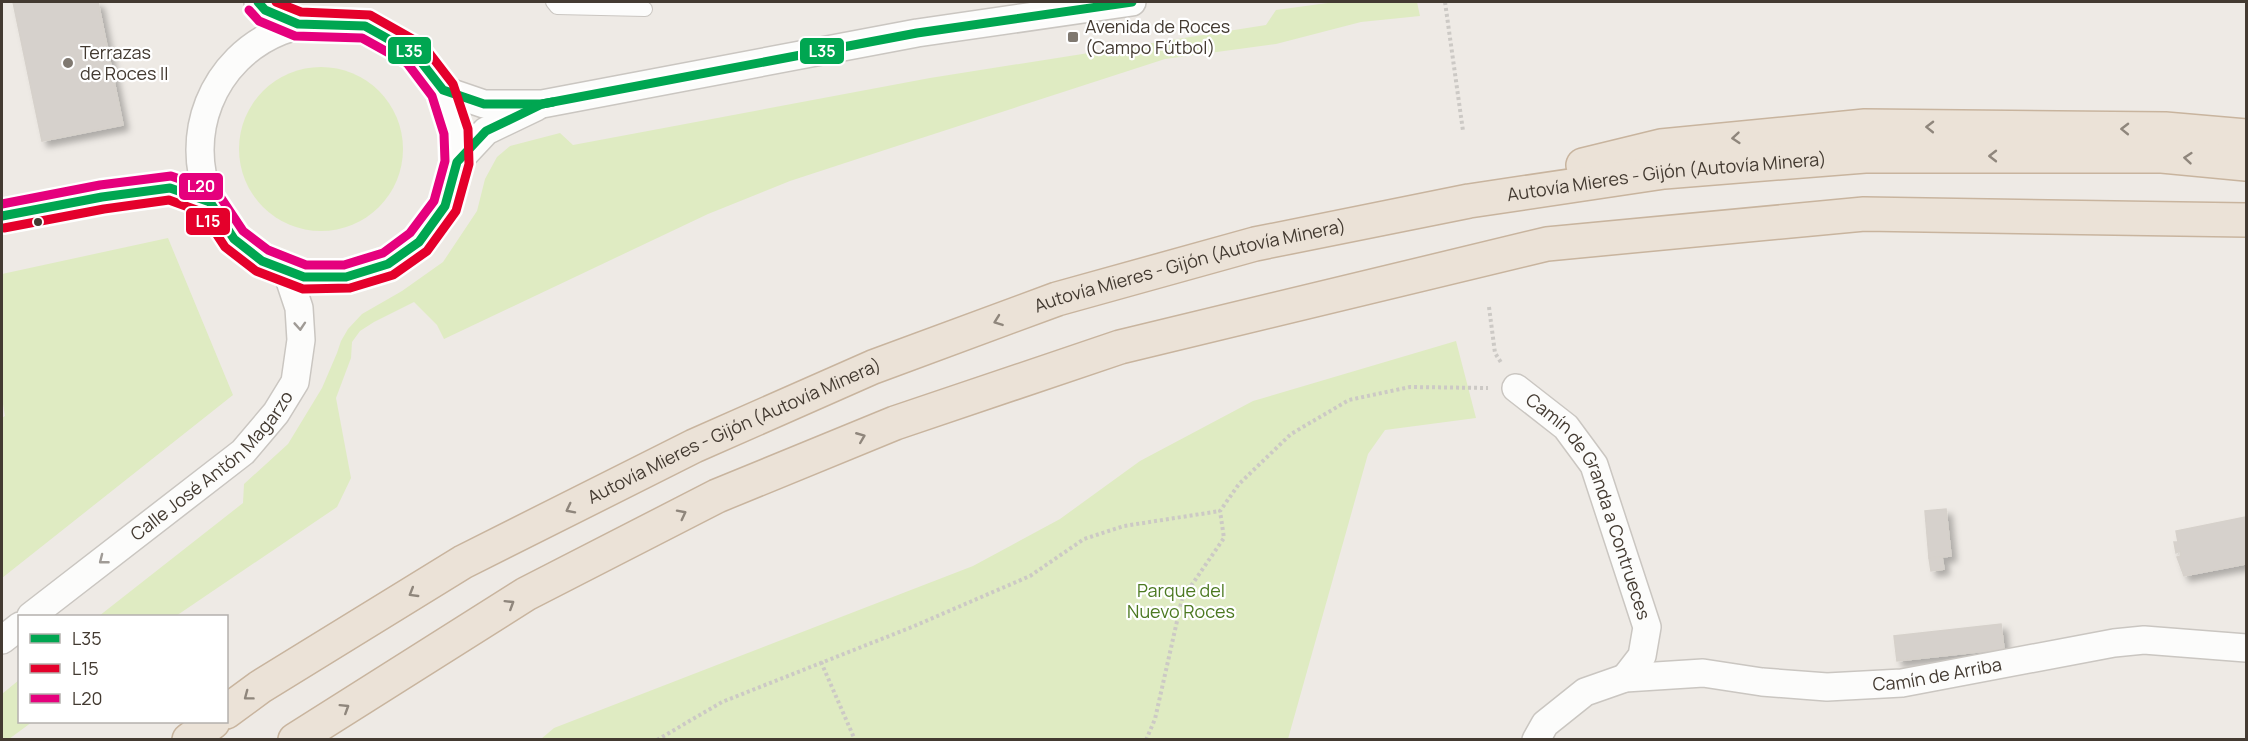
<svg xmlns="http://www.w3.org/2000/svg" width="2248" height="741" viewBox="0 0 2248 741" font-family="Manrope,sans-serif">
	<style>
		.green { fill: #dfebc2 }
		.building { fill: #d6d1cc; stroke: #d6d1cb; stroke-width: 1.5; filter: url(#shadow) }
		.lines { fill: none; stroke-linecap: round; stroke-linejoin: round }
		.service-casing { stroke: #cac6c1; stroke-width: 16 }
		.minor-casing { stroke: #cac6c1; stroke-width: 30 }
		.motorway-casing { stroke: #c8b49e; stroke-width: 36 }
		.path { stroke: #ccc9c5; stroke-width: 4; stroke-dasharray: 3 3; stroke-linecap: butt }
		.service { stroke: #fcfcfb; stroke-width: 14 }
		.minor { stroke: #fcfcfb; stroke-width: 27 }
		.motorway { stroke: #ebe2d7; stroke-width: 33 }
		.bus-1-casing { stroke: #fff; stroke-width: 14 }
		.bus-2-casing { stroke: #fff; stroke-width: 14 }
		.bus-3-casing { stroke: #fff; stroke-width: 14 }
		.bus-1 { stroke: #00a651; stroke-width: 9 }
		.bus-2 { stroke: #e4002b; stroke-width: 9 }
		.bus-3 { stroke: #e5007d; stroke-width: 9 }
		.oneway { stroke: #8f867c }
		.oneway2 { stroke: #a09b96 }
		.poi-dot { fill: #7f7870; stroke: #fff; stroke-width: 2 }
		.bus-dot { fill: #433a31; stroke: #fff; stroke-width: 2 }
		.labels { text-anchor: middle; stroke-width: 4.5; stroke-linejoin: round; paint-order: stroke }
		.poi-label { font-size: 18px; fill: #433a31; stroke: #fff; text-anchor: start }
		.street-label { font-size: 18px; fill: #433a31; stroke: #fff }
		.park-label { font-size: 18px; fill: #4c7921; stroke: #fff }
		.line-badge { stroke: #fff; stroke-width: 2 }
		.badge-label { font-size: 16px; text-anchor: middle; font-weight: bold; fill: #fff }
	</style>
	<defs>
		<filter id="shadow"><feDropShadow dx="5.5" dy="5.5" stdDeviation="3" flood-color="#0004"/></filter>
	</defs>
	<rect width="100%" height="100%" fill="#eeeae5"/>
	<g class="green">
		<path d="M 1335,2 L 1417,2 L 1420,16 L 1361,22 L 1276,44 L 1165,59 L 897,146 L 790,181 L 708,214 L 444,339 L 437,325 L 414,302 L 374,322 L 360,331 L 352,342 L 351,358 L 336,398 L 351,478 L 337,507 L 176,616 L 99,616 L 243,503 L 244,484 L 288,444 L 322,388 L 337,353 L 341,341 L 348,329 L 362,314 L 402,291 L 443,262 L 477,211 L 485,179 L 497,157 L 510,146 L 560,133 L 573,145 L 930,78 L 1266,25 L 1276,10 Z"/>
		<circle cx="321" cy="149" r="82"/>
		<path d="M 168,238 L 233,395 L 2,578 L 2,418 L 5,416 L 2,398 L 2,274 Z"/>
		<path d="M 1456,341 L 1476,418 L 1385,430 L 1368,454 L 1288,739 L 541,739 L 554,728 L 973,566 L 1060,519 L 1140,461 L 1253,401 Z"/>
		<path d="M 19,680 L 20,722 L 32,722 L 9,739 L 2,739 L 2,694 Z"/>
	</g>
	<g class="building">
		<path d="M 13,2 L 98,2 L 123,125 L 42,141 Z"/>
		<path d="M 1946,509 L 1951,556 L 1929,558 L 1925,511 Z"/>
		<path d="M 2246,517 L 2246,564 L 2184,576 L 2177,557 L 2181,556 L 2180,551 L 2176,553 L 2174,542 L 2178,542 L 2176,531 Z"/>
		<path d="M 1942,557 L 1944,569 L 1931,571 L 1929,558 Z"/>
		<path d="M 2001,624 L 2004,649 L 1897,661 L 1894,636 Z"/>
	</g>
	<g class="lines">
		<g class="service-casing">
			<path id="service" d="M 553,2 L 557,7 L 645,9"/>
		</g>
		<g class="minor-casing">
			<g id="minor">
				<path d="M 258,2 L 265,10 L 298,24"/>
				<circle cx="328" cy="150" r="128"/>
				<path d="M 443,90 L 484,104 L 542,104 L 917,33 L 1132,2"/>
				<path d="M 457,162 L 486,131 L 536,107"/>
				<path d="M 2,216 L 153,189 L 170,188 L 210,202"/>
				<path id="s1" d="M 1516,388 L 1566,427 L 1594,465 L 1647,627 L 1642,656 L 1625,678"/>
				<path id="s2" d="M 31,616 L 243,452 L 276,413 L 295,382 L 301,340 L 299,308 L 286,269"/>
				<path d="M 2,640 L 20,626"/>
				<path id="s3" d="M 1536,740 L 1545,724 L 1585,692 L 1625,678 L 1703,673 L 1762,682 L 1827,687 L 1902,683 L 2114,643 L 2144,640 L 2246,648"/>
			</g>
		</g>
		<g class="motorway-casing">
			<g id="motorway">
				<path d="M 1583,165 L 1661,146 L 1865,126 L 2165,129 L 2246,136"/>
				<path id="s4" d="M 226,712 L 260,687 L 463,562 L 694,446 L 873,367 L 1057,299 L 1255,244 L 1469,201 L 1664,172 L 1865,156 L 2162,156 L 2246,164"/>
				<path d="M 189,740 L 213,722"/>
				<path d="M 295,740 L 526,594 L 717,496 L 895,423 L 1120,347 L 1547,244 L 1864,214 L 2246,220"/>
			</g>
		</g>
		<g class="path">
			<path d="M 1445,2 L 1463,131"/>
			<path d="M 1489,307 L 1495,353 L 1502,364"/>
			<path d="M 821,662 L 855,740"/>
			<path d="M 657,740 L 722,702 L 912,627 L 1030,576 L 1084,539 L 1124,526 L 1220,511"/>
			<path d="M 1146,740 L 1155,719 L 1182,599 L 1224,538 L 1220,511 L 1239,484 L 1291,434 L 1349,400 L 1410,387 L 1488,388"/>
		</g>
		<use href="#service" class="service"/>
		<use href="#minor" class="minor"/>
		<use href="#motorway" class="motorway"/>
		<g class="bus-1-casing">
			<g id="bus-1">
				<path d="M 258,2 L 265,10 L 298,24 L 365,26 L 415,54 L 443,90 L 484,104 L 542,104 L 553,102"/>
				<path d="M 2,216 L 102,197 L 170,188 L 210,202 L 234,239 L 262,261 L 304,277 L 346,277 L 388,264 L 419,242 L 445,206 L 457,162 L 486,131 L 542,104 L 917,33 L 1132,2"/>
			</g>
		</g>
		<g class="bus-2-casing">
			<path id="bus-2" d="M 4,228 L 104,209 L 169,200 L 202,212 L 225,247 L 256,271 L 303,289 L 350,288 L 393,275 L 427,251 L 456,211 L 469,164 L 468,129 L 453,84 L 423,45 L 370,15 L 301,12 L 276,2"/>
		</g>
		<g class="bus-3-casing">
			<path id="bus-3" d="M 2,204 L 100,185 L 171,176 L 217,192 L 243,231 L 268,250 L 306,265 L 344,265 L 383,253 L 410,233 L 434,201 L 445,161 L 444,134 L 432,96 L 407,63 L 362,38 L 295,36 L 259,21 L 249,10"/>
		</g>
		<use href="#bus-1" class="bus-1"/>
		<use href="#bus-2" class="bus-2"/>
		<use href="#bus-3" class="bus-3"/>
	</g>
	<defs><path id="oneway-chevron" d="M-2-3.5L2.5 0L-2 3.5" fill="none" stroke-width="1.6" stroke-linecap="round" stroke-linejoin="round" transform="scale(1.5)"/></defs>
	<g class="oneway">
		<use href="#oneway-chevron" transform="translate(1930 127) rotate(-179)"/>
		<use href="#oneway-chevron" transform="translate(2125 129) rotate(-179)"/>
		<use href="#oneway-chevron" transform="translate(1736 138) rotate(175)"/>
		<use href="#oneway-chevron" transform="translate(1993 156) rotate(180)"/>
		<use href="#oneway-chevron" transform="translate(2188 158) rotate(-175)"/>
		<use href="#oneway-chevron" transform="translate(998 321) rotate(160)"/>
		<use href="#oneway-chevron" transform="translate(861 437) rotate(-22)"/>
		<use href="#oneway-chevron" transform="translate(570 509) rotate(153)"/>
		<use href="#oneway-chevron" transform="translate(682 514) rotate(-27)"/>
		<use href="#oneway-chevron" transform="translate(413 593) rotate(149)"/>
		<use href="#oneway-chevron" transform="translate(510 604) rotate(-32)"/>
		<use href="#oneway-chevron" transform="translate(248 696) rotate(143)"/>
		<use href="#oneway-chevron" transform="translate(345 708) rotate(-32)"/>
	</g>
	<g class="oneway2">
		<use href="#oneway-chevron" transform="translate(300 326) rotate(86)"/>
		<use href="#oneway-chevron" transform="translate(103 560) rotate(142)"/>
	</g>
	<g class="poi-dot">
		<rect x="1067" y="31" width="12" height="12" rx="3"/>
		<circle cx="68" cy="63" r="6"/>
	</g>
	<circle class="bus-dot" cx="38" cy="222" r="5"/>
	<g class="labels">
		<g class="poi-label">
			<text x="1085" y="33">Avenida de Roces<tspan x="1085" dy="21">(Campo Fútbol)</tspan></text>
			<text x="80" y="59">Terrazas<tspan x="80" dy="21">de Roces II</tspan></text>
		</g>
		<g class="street-label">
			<text dy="6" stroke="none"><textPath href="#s4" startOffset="1554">Autovía Mieres - Gijón (Autovía Minera)</textPath></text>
			<text dy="6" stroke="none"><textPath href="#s4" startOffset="1068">Autovía Mieres - Gijón (Autovía Minera)</textPath></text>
			<text dy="6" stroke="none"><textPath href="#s4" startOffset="582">Autovía Mieres - Gijón (Autovía Minera)</textPath></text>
			<text dy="6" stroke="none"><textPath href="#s2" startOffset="236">Calle José Antón Magarzo</textPath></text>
			<text dy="6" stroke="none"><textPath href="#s1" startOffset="144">Camín de Granda a Contrueces</textPath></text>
			<text dy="6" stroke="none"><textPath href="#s3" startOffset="426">Camín de Arriba</textPath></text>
		</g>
		<g class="park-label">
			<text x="1181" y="597">Parque del<tspan x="1181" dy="21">Nuevo Roces</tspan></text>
		</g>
	</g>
	<g class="line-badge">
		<rect x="387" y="36" width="45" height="29" rx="6" fill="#00a651"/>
		<rect x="799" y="37" width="46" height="28" rx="6" fill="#00a651"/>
		<rect x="178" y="172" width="46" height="29" rx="6" fill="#e5007d"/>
		<rect x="185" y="207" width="46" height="29" rx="6" fill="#e4002b"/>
	</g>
	<g class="badge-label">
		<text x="409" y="57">L35</text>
		<text x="822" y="57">L35</text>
		<text x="201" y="192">L20</text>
		<text x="208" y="227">L15</text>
	</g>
	<rect width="2248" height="741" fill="none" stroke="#433a31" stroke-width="6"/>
	<rect x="18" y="615" width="210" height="108" fill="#ffffff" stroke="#b4b0ad" stroke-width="1.5"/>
	<rect x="30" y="634" width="30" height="9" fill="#00a651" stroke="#b4b0ad" stroke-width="1.5"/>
	<text x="72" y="645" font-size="18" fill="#433a31">L35</text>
	<rect x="30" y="664" width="30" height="9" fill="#e4002b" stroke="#b4b0ad" stroke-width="1.5"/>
	<text x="72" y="675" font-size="18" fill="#433a31">L15</text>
	<rect x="30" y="694" width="30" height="9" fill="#e5007d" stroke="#b4b0ad" stroke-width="1.5"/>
	<text x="72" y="705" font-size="18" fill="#433a31">L20</text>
</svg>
